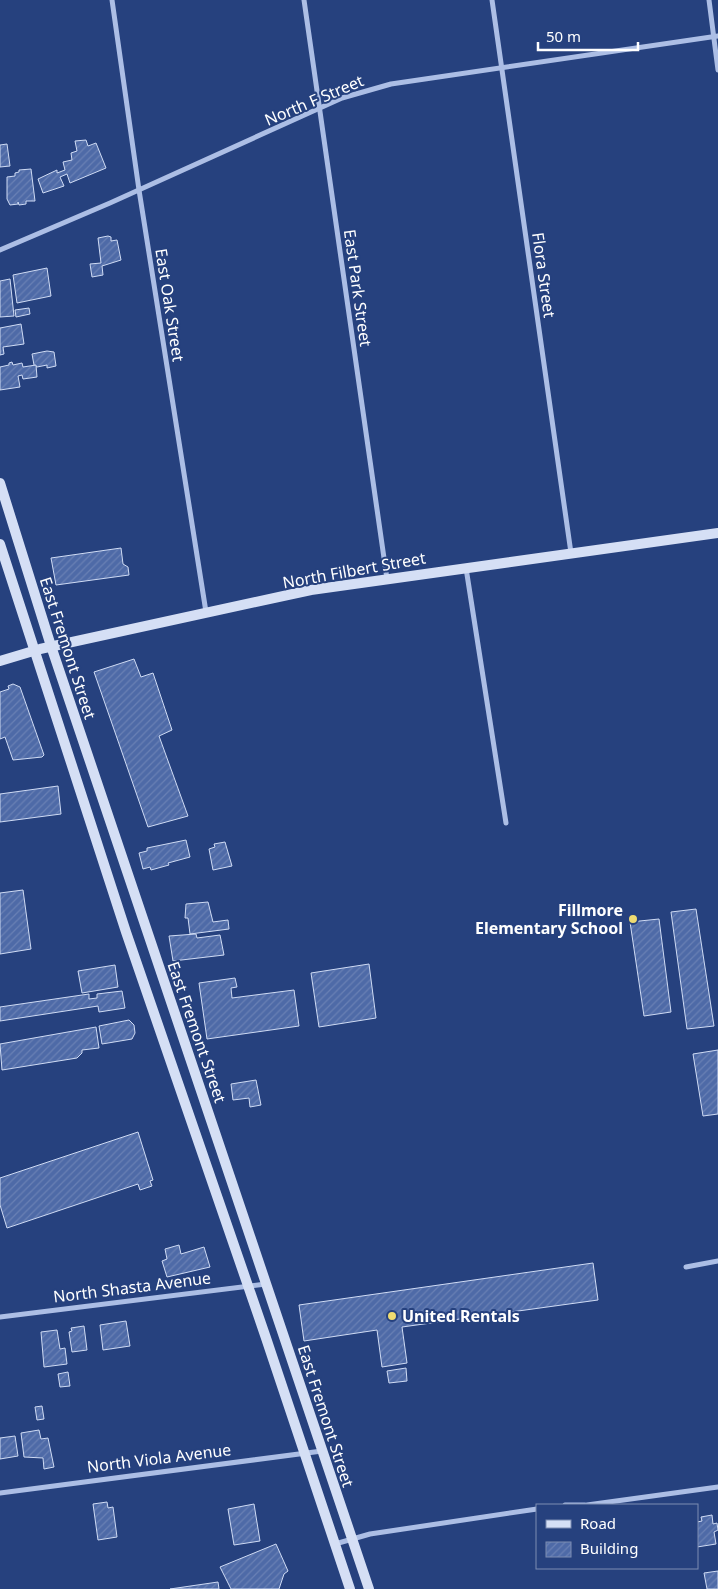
<svg xmlns="http://www.w3.org/2000/svg" width="718" height="1589" viewBox="0 0 718 1589" font-family="'Noto Sans',sans-serif">
	<style>
		.building { fill: url(#building-hatch); stroke: #cfdbf4 }
		.lines { fill: none; stroke-linecap: round; stroke-linejoin: round }
		.street { stroke: #acbee5; stroke-width: 5 }
		.secondary { stroke: #d5dff5; stroke-width: 10 }
		.poi-dot { fill: #eedb71; stroke: #26417e; stroke-width: 2 }
		.labels { text-anchor: middle; stroke-width: 4; stroke-linejoin: round; paint-order: stroke }
		.street-label { font-size: 16px; fill: #fff; stroke: #26417e }
		.poi-label { font-size: 16px; font-weight: bold; fill: #fff; stroke: #26417e; text-anchor: end }
	</style>
	<defs>
		<pattern id="building-hatch" width="6" height="6" patternUnits="userSpaceOnUse" patternTransform="scale(1.25)"><rect width="6" height="6" fill="#4e6aa7"/><path d="M-1 1l2-2M0 6l6-6M5 7l2-2" fill="none" stroke="#6980b4"/></pattern>
	</defs>
	<rect width="100%" height="100%" fill="#26417e"/>
	<g class="building">
		<path d="M 86,140 L 88,146 L 96,143 L 106,168 L 70,183 L 67,174 L 60,177 L 64,186 L 43,193 L 38,179 L 57,170 L 57,173 L 65,170 L 63,162 L 72,160 L 71,153 L 77,151 L 75,141 Z"/>
		<path d="M 7,144 L 10,166 L 0,167 L 0,145 Z"/>
		<path d="M 31,169 L 35,201 L 26,201 L 26,204 L 19,205 L 18,202 L 18,204 L 10,205 L 7,199 L 7,177 L 15,176 L 15,173 L 19,172 L 19,170 Z"/>
		<path d="M 108,236 L 111,237 L 111,241 L 117,240 L 121,260 L 102,266 L 103,275 L 92,277 L 90,264 L 101,263 L 98,238 Z"/>
		<path d="M 47,268 L 51,296 L 17,303 L 13,275 Z"/>
		<path d="M 10,279 L 14,316 L 0,317 L 0,281 Z"/>
		<path d="M 29,308 L 30,314 L 16,317 L 15,310 Z"/>
		<path d="M 21,324 L 24,344 L 3,347 L 4,354 L 0,355 L 0,328 Z"/>
		<path d="M 47,351 L 54,352 L 56,366 L 47,368 L 47,365 L 37,367 L 34,365 L 32,354 Z"/>
		<path d="M 12,362 L 13,365 L 22,363 L 23,367 L 36,365 L 37,377 L 23,379 L 22,375 L 18,376 L 20,387 L 0,390 L 0,367 L 9,365 L 9,363 Z"/>
		<path d="M 121,548 L 123,564 L 128,567 L 129,575 L 56,585 L 51,558 Z"/>
		<path d="M 134,659 L 141,677 L 153,673 L 172,730 L 159,736 L 188,816 L 148,827 L 94,672 Z"/>
		<path d="M 13,684 L 20,687 L 44,755 L 42,757 L 13,760 L 5,737 L 0,739 L 0,692 L 9,689 L 8,686 Z"/>
		<path d="M 58,786 L 61,814 L 0,822 L 0,794 Z"/>
		<path d="M 186,840 L 190,857 L 168,863 L 169,865 L 151,870 L 150,867 L 143,869 L 139,853 L 147,851 L 147,848 Z"/>
		<path d="M 225,842 L 232,866 L 213,870 L 209,849 L 215,847 L 214,844 Z"/>
		<path d="M 23,890 L 31,949 L 0,954 L 0,893 Z"/>
		<path d="M 208,902 L 213,922 L 228,920 L 229,929 L 190,934 L 188,918 L 185,918 L 186,904 Z"/>
		<path d="M 696,909 L 714,1026 L 687,1029 L 671,912 Z"/>
		<path d="M 659,919 L 671,1012 L 644,1016 L 630,922 Z"/>
		<path d="M 196,934 L 197,938 L 220,935 L 224,955 L 173,961 L 169,936 Z"/>
		<path d="M 369,964 L 376,1018 L 319,1027 L 311,973 Z"/>
		<path d="M 115,965 L 118,987 L 82,993 L 78,971 Z"/>
		<path d="M 235,978 L 237,987 L 231,988 L 232,998 L 294,990 L 299,1026 L 207,1039 L 199,983 Z"/>
		<path d="M 122,991 L 125,1008 L 99,1012 L 98,1006 L 0,1021 L 0,1007 L 89,994 L 89,999 L 97,998 L 97,994 Z"/>
		<path d="M 129,1020 L 134,1025 L 135,1033 L 132,1039 L 102,1044 L 99,1026 Z"/>
		<path d="M 96,1027 L 99,1048 L 82,1050 L 82,1053 L 77,1058 L 2,1070 L 0,1044 Z"/>
		<path d="M 718,1050 L 718,1114 L 703,1116 L 693,1054 Z"/>
		<path d="M 256,1080 L 261,1105 L 250,1107 L 249,1098 L 233,1100 L 231,1084 Z"/>
		<path d="M 138,1132 L 153,1180 L 150,1181 L 152,1186 L 140,1190 L 138,1184 L 7,1228 L 0,1205 L 0,1178 Z"/>
		<path d="M 179,1245 L 181,1254 L 204,1247 L 210,1267 L 167,1277 L 162,1261 L 167,1259 L 165,1249 Z"/>
		<path d="M 593,1263 L 598,1300 L 402,1327 L 407,1363 L 382,1367 L 377,1330 L 304,1341 L 299,1305 Z"/>
		<path d="M 126,1321 L 130,1346 L 103,1350 L 100,1325 Z"/>
		<path d="M 84,1326 L 87,1350 L 72,1352 L 69,1332 L 72,1331 L 71,1328 Z"/>
		<path d="M 57,1330 L 60,1349 L 65,1348 L 67,1364 L 44,1367 L 41,1332 Z"/>
		<path d="M 406,1368 L 407,1381 L 389,1383 L 387,1371 Z"/>
		<path d="M 68,1372 L 70,1386 L 60,1387 L 58,1374 Z"/>
		<path d="M 42,1406 L 44,1419 L 37,1420 L 35,1407 Z"/>
		<path d="M 39,1430 L 41,1439 L 48,1438 L 54,1467 L 44,1469 L 43,1458 L 24,1457 L 21,1433 Z"/>
		<path d="M 15,1436 L 18,1456 L 0,1459 L 0,1438 Z"/>
		<path d="M 107,1502 L 108,1508 L 113,1507 L 117,1537 L 98,1540 L 93,1504 Z"/>
		<path d="M 254,1504 L 260,1541 L 234,1545 L 228,1509 Z"/>
		<path d="M 712,1515 L 713,1524 L 717,1523 L 718,1530 L 714,1532 L 716,1544 L 697,1547 L 697,1522 L 702,1521 L 701,1517 Z"/>
		<path d="M 276,1544 L 288,1571 L 284,1574 L 279,1589 L 231,1589 L 220,1567 Z"/>
		<path d="M 718,1571 L 718,1589 L 707,1589 L 704,1573 Z"/>
		<path d="M 218,1582 L 219,1589 L 170,1589 Z"/>
	</g>
	<g class="lines">
		<g class="street">
			<path d="M 112,0 L 139,190 L 206,612"/>
			<path d="M 304,0 L 387,579"/>
			<path d="M 492,0 L 571,553"/>
			<path d="M 709,0 L 718,70"/>
			<path d="M 0,250 L 110,203 L 342,98 L 391,84 L 718,36"/>
			<path d="M 466,568 L 506,823"/>
			<path d="M 686,1267 L 718,1261"/>
			<path d="M 0,1317 L 266,1284"/>
			<path d="M 0,1493 L 322,1451"/>
			<path d="M 565,1505 L 585,1505"/>
			<path d="M 587,1505 L 718,1487"/>
			<path d="M 335,1544 L 370,1534 L 537,1509"/>
		</g>
		<g class="secondary">
			<path d="M 0,483 L 51,646 L 369,1589"/>
			<path d="M 0,544 L 126,932 L 266,1338 L 350,1589"/>
			<path d="M 0,661 L 40,649 L 311,590 L 718,533"/>
		</g>
	</g>
	<g class="poi-dot">
		<circle cx="633" cy="919" r="5"/>
		<circle cx="392" cy="1316" r="5"/>
	</g>
	<g class="labels">
		<g class="street-label">
			<text transform="translate(314 100) rotate(-23)" y="6">North F Street</text>
			<text transform="translate(544 275) rotate(82)" y="6">Flora Street</text>
			<text transform="translate(358 288) rotate(82)" y="6">East Park Street</text>
			<text transform="translate(170 305) rotate(81)" y="6">East Oak Street</text>
			<text transform="translate(354 570) rotate(-10)" y="6">North Filbert Street</text>
			<text transform="translate(68 648) rotate(72)" y="6">East Fremont Street</text>
			<text transform="translate(197 1032) rotate(71)" y="6">East Fremont Street</text>
			<text transform="translate(132 1287) rotate(-7)" y="6">North Shasta Avenue</text>
			<text transform="translate(326 1416) rotate(72)" y="6">East Fremont Street</text>
			<text transform="translate(159 1458) rotate(-7)" y="6">North Viola Avenue</text>
		</g>
		<g class="poi-label">
			<text x="623" y="916">Fillmore<tspan x="623" dy="18">Elementary School</tspan></text>
			<text x="402" y="1322" text-anchor="start">United Rentals</text>
		</g>
	</g>
	<rect x="536" y="1504" width="162" height="65" fill="#26417e" stroke="#7d8db2"/>
	<rect x="546" y="1520" width="25" height="8" fill="#d5dff5" stroke="#7d8db2"/>
	<text x="580" y="1529" font-size="15" fill="#ffffff">Road</text>
	<rect x="546" y="1542" width="25" height="15" fill="url(#building-hatch)" stroke="#7d8db2"/>
	<text x="580" y="1554" font-size="15" fill="#ffffff">Building</text>
	<path d="M538 42v8h100v-8" fill="none" stroke="#ffffff" stroke-width="2.5"/>
	<text x="546" y="42" font-size="15" fill="#ffffff" stroke="#26417e" stroke-width="4" paint-order="stroke">50 m</text>
</svg>
